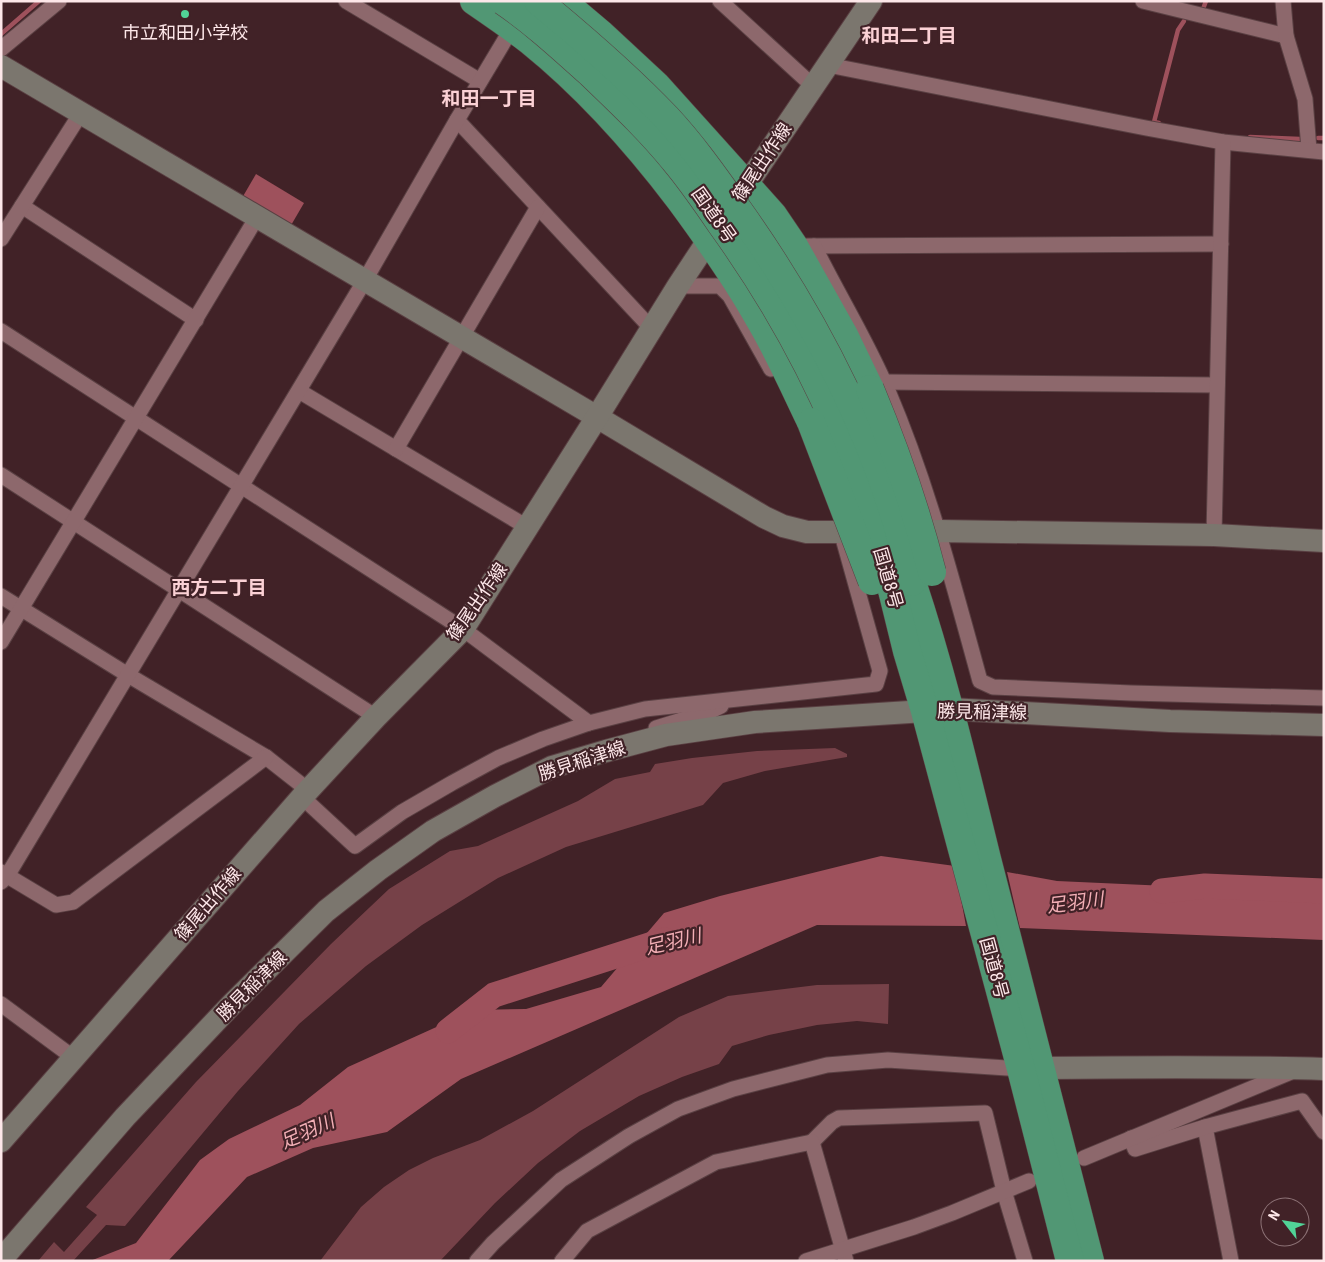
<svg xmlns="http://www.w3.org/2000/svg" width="1325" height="1262" viewBox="0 0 1325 1262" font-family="'Roboto Condensed','Noto Sans JP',sans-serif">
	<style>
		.green { fill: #764148 }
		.water { fill: #9e515c }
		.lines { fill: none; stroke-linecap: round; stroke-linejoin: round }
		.stream { stroke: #9e515c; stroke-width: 4.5 }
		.river { stroke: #9e515c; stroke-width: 25 }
		.street-casing { stroke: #5a4043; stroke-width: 17 }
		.secondary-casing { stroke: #5a4043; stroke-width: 24 }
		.highway-casing { stroke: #5a4043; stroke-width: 29 }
		.street { stroke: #8d686c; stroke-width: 15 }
		.secondary { stroke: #7b766e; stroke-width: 22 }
		.highway { stroke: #519774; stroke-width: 28 }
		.highway-bridge-casing { stroke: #5a4043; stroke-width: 29; stroke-linecap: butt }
		.highway-bridge { stroke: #519774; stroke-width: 28 }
		.poi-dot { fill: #51d397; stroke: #412227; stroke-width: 2 }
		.labels { text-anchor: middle; stroke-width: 4.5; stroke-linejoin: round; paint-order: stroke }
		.poi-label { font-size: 18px; fill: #fde7e9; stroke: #412227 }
		.street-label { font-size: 18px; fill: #fde7e9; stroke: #412227 }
		.neighbourhood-label { font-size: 19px; font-weight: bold; fill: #fbd1d5; stroke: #412227 }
		.water-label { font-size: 19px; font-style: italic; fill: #f3afb6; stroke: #412227 }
	</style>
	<rect width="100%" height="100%" fill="#412227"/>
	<g class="green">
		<path d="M 835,748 L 847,754 L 847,757 L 765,771 L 723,783 L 703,805 L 566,847 L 498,878 L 422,925 L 366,966 L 299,1024 L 238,1091 L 125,1226 L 106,1225 L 73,1261 L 38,1261 L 54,1242 L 64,1252 L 97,1215 L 86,1207 L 196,1082 L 331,944 L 389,889 L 450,851 L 478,846 L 578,801 L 615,779 L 650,772 L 655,764 L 692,758 L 757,751 Z"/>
		<path d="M 889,984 L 888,1024 L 857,1021 L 817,1025 L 769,1035 L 732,1046 L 719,1064 L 682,1077 L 639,1096 L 580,1131 L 538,1163 L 495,1203 L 440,1261 L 320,1261 L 361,1207 L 384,1187 L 409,1170 L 433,1158 L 480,1140 L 533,1111 L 679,1017 L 728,996 L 817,985 Z"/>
	</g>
	<g class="water">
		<path d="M 256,174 L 304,203 L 290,227 L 242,198 Z"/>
		<path d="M 881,856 L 955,866 L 966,926 L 817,925 L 461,1079 L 387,1132 L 313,1148 L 247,1177 L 168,1261 L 90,1261 L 136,1243 L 200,1160 L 229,1139 L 300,1105 L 348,1067 L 474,1010 L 526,1009 L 601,987 L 664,913 L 720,896 Z"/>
		<path d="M 1007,872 L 1057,881 L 1324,893 L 1324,940 L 1020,928 Z"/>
	</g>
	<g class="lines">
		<g class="stream">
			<path d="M 1203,9 L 1206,1"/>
			<path d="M 1,34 L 39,1"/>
			<path d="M 1159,123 L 1154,122 L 1178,30 L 1184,21"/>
			<path d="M 1250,137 L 1300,139"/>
			<path d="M 1318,138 L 1324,138"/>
		</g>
		<g class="river">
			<path d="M 1162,891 L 1205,886 L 1324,891"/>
			<path d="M 448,1031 L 494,995 L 665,940"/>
		</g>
		<g class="street-casing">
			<g id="street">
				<path d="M 346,1 L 480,81"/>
				<path d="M 720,1 L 813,86"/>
				<path d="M 1143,1 L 1286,36"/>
				<path d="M 1283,1 L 1286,36 L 1305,99 L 1309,150"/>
				<path d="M 1,49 L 59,1"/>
				<path d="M 828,65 L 1146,128 L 1223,142 L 1324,152"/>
				<path d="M 457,120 L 652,329"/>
				<path d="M 22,206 L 196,320"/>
				<path d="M 1,239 L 81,113"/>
				<path d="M 807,246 L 1221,244"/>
				<path d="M 814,246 C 838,295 867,341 888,391 C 928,485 953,583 980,681 L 993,687 L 1131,693 L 1324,698"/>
				<path d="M 678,286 L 720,286 L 730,296 L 771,369"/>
				<path d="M 1,331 L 463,629 L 589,723"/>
				<path d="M 884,382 L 1217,385"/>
				<path d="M 299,391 L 527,527"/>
				<path d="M 396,449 L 538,207"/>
				<path d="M 1,475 L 376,717"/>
				<path d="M 1214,535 L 1223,142"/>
				<path d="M 1,596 L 128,675 L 266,757 L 308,790"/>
				<path d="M 1,642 L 257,217"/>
				<path d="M 656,728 L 711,711 L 721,706"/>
				<path d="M 302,797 L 355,846 L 402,812 L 452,783 L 498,758 L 543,739 L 589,723 L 645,709 L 876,684 L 880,671 L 844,542"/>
				<path d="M 1,872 L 56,905 L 73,902 L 266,757"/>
				<path d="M 1,882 L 7,876 L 365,280 L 457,120 L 512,28"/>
				<path d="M 1,1004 L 74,1058"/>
				<path d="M 1205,1127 L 1231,1261"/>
				<path d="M 1131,1138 L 1135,1149 L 1205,1127 L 1302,1101 L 1324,1132"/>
				<path d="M 812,1142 L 832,1122 L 839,1118 L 985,1113 L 1004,1191 L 1025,1261"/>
				<path d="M 1084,1158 L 1291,1072"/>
				<path d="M 477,1261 L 493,1243 L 561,1180 L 629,1136 L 678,1109 L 733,1089 L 827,1065 L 888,1060 L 1021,1069"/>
				<path d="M 562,1261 L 587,1231 L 716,1162 L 812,1142 L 846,1261"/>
				<path d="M 806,1261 L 914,1227 L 952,1213 L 1029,1181"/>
			</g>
		</g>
		<g class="secondary-casing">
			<g id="secondary">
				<path d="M 1,66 L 597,417 L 764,517 L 783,526 L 807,532 L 869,532"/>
				<path d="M 737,199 L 871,1"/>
				<path d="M 904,532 L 939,531 L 1214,535 L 1324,541"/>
				<path d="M 1040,1068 C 1135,1067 1229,1066 1324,1069"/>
				<path d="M 1,1141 L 302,797 L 376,717 L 463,629 L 597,417 L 678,286 L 717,227"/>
				<path d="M 1,1260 L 125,1117 L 232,1004 L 326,911 L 378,870 L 433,831 L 495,796 L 552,767 L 606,751 L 666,735 L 755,722 L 925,711 L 950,709 L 1170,721 L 1324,725"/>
			</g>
		</g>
		<g class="highway-casing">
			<g id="highway">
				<path d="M 474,1 C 493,14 512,27 530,41 C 587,87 636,142 680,200 C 708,238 735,276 758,317 C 778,350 794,387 811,422"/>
				<path d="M 562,1 L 601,34 L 657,86 L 773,215 L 794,246 L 844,335 L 870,389"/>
				<path d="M 912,582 C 942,672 964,766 987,859 C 1021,993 1056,1127 1090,1261"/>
				<path d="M 892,590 L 907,651 L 925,711 L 1021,1069 L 1070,1261"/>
			</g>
		</g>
		<use href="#street" class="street"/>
		<use href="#secondary" class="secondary"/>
		<use href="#highway" class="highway"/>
		<g class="highway-bridge-casing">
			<g id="highway-bridge">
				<path d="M 503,1 C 534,22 562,48 590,73 C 619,101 649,129 674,160 C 691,180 706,202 721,224 C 767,288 807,357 838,430 C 860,482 876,536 892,590"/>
				<path d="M 538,1 C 583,38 627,76 667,118 C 694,147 716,179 739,211 C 807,307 861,407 896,520 C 902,540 906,561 912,582"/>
				<path d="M 870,389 C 895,449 916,509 932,572"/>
				<path d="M 811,422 L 872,581"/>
			</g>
		</g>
		<use href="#highway-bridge" class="highway-bridge"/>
	</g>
	<circle class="poi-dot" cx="185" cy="14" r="5"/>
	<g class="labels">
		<g class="poi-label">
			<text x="185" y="39">市立和田小学校</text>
		</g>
		<g class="street-label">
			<text transform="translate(762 162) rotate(-56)" y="6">篠尾出作線</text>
			<text transform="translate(714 215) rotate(55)" y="6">国道8号</text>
			<text transform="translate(888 578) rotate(74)" y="6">国道8号</text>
			<text transform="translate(477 602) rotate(-55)" y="6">篠尾出作線</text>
			<text transform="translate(982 712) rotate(1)" y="6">勝見稲津線</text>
			<text transform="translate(582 761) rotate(-18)" y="6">勝見稲津線</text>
			<text transform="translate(208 904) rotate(-49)" y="6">篠尾出作線</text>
			<text transform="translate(994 968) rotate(75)" y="6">国道8号</text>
			<text transform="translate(252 986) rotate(-45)" y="6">勝見稲津線</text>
		</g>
		<g class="neighbourhood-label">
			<text x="909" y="42">和田二丁目</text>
			<text x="489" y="105">和田一丁目</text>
			<text x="219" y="594">西方二丁目</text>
		</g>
		<g class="water-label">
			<text transform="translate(1075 902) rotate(-7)" y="7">足羽川</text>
			<text transform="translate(673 941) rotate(-13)" y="7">足羽川</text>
			<text transform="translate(307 1131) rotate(-24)" y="7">足羽川</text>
		</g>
	</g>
	<rect width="1325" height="1262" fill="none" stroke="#fde7e9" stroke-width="5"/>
	<g transform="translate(1285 1222) rotate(301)"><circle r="24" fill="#412227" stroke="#8c7175"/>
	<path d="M0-4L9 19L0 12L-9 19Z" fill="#51d397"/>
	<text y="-8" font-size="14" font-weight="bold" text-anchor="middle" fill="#fde7e9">N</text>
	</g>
</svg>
